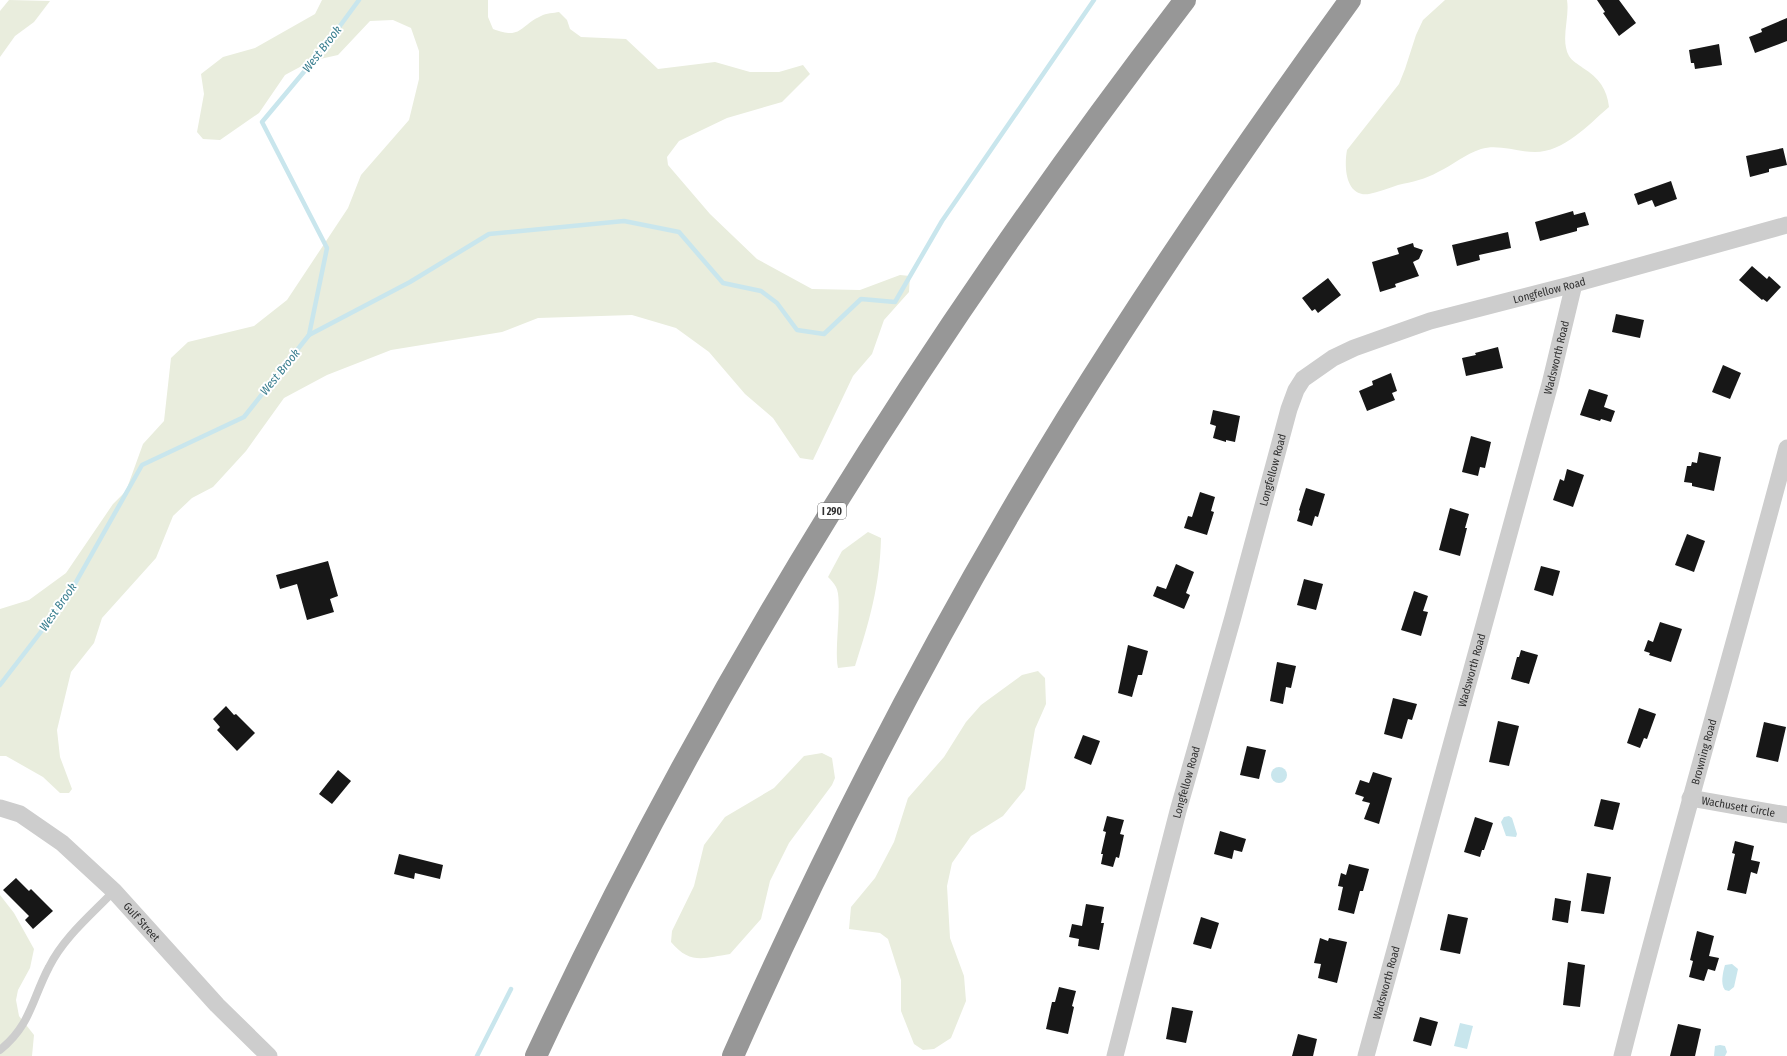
<svg xmlns="http://www.w3.org/2000/svg" width="1787" height="1056" viewBox="0 0 1787 1056" font-family="'Fira Sans Condensed',sans-serif">
	<style>
		.green { fill: #e9eddd }
		.water { fill: #c9e6ed }
		.lines { fill: none; stroke-linecap: round; stroke-linejoin: round }
		.stream { stroke: #c9e6ed; stroke-width: 4.5 }
		.building { fill: #171717 }
		.service { stroke: #cdcdcd; stroke-width: 8 }
		.minor { stroke: #cdcdcd; stroke-width: 17 }
		.motorway { stroke: #979797; stroke-width: 22 }
		.labels { text-anchor: middle; stroke-width: 4; stroke-linejoin: round; paint-order: stroke }
		.shield { fill: #fff; stroke: #6e6e6e; stroke-width: 1 }
		.shield-label { font-size: 10px; font-weight: bold; fill: #303030 }
		.street-label { font-size: 11px; fill: #303030; stroke: #fff }
		.water-label { font-size: 12px; font-style: italic; fill: #387d8e; stroke: #fff }
	</style>
	<rect width="100%" height="100%" fill="#fff"/>
	<g class="green">
		<path d="M 9,0 L 50,1 L 34,22 L 15,36 L 0,57 L 0,11 Z"/>
		<path d="M 322,0 L 488,0 L 488,17 L 493,29 C 522,40 519,26 541,16 C 546,13 554,13 559,12 L 567,20 L 570,29 L 581,37 L 626,39 L 658,69 L 715,62 L 750,72 L 779,72 L 803,65 L 810,74 L 782,102 L 727,118 L 679,141 L 667,157 L 668,165 L 710,214 L 757,259 L 812,289 L 860,290 L 900,275 L 910,276 L 909,292 L 884,320 L 872,354 L 853,376 L 813,460 L 800,458 L 773,418 L 745,394 L 709,352 L 676,328 L 632,315 L 538,318 L 502,332 L 391,350 L 327,375 L 284,398 L 246,451 L 213,487 L 192,498 L 173,516 L 156,558 L 102,618 L 94,643 L 71,672 L 57,730 L 60,757 L 72,789 L 69,793 L 60,793 L 43,777 L 6,756 L 0,756 L 0,609 L 29,600 L 66,573 L 113,504 L 126,491 L 143,444 L 164,421 L 171,358 L 188,342 L 254,326 L 287,300 L 348,208 L 361,175 L 409,120 L 419,79 L 419,51 L 411,28 L 393,20 L 370,21 L 338,55 L 311,61 L 285,75 L 259,113 L 220,140 L 203,139 L 197,132 L 204,94 L 201,74 L 223,57 L 255,48 L 315,14 Z"/>
		<path d="M 1445,0 L 1567,0 C 1570,17 1560,40 1569,56 C 1572,61 1578,64 1583,68 C 1599,78 1607,89 1609,107 C 1588,125 1564,152 1535,152 C 1518,152 1498,144 1481,149 C 1465,154 1453,165 1438,172 C 1426,179 1412,182 1398,185 C 1389,188 1378,192 1369,194 C 1345,197 1344,166 1347,150 L 1399,84 L 1405,69 L 1416,35 L 1423,20 Z"/>
		<path d="M 868,532 L 881,538 C 880,585 869,623 855,666 L 838,668 C 834,647 843,600 836,587 C 834,583 831,580 828,577 L 842,551 Z"/>
		<path d="M 1038,671 L 1045,678 L 1046,704 L 1035,729 L 1025,789 L 1003,816 L 971,836 L 952,863 L 947,886 L 950,938 L 964,976 L 966,1001 L 951,1038 L 934,1049 L 923,1050 L 914,1044 L 901,1011 L 901,980 L 888,939 L 880,933 L 849,929 L 851,907 L 875,878 L 894,842 L 908,798 L 944,757 L 966,722 L 981,705 L 1022,675 Z"/>
		<path d="M 822,753 L 832,758 L 835,778 L 832,785 L 789,843 L 770,881 L 761,919 L 730,954 C 704,958 690,965 671,942 L 672,931 L 694,886 L 704,845 L 725,817 L 774,788 L 804,756 Z"/>
		<path d="M 0,895 L 14,913 L 34,949 L 30,968 L 18,990 L 16,1000 L 19,1016 L 34,1035 L 32,1056 L 0,1056 Z"/>
	</g>
	<g class="water">
		<circle cx="1279" cy="775" r="8"/>
		<path d="M 1509,816 L 1512,818 L 1517,834 L 1516,837 L 1506,836 L 1501,822 L 1504,817 Z"/>
		<path d="M 1732,964 L 1738,969 L 1734,987 L 1729,991 L 1725,990 C 1720,984 1723,972 1725,965 Z"/>
		<path d="M 1460,1023 L 1473,1026 L 1467,1049 L 1454,1046 Z"/>
		<path d="M 1720,1045 L 1725,1046 L 1727,1052 L 1725,1056 L 1714,1056 L 1715,1046 Z"/>
	</g>
	<g class="lines">
		<g class="stream">
			<path d="M 309,335 L 410,282 L 489,234 L 624,221 L 679,232 L 723,283 L 761,291 L 777,303 L 797,330 L 824,334 L 861,299 L 895,302 L 942,221 L 1094,0"/>
			<path d="M 0,685 L 67,598 L 142,465 L 244,417 L 309,335 L 327,248 L 262,122 L 323,49 L 359,0"/>
			<path d="M 477,1056 L 511,989"/>
		</g>
	</g>
	<g class="building">
		<path d="M 1597,0 L 1619,0 L 1636,23 L 1619,36 L 1603,13 L 1605,12 Z"/>
		<path d="M 1787,18 L 1787,41 L 1755,53 L 1749,37 L 1762,32 L 1761,29 Z"/>
		<path d="M 1719,44 L 1722,65 L 1695,69 L 1694,63 L 1691,63 L 1689,50 Z"/>
		<path d="M 1783,148 L 1787,165 L 1769,169 L 1769,172 L 1750,177 L 1746,156 Z"/>
		<path d="M 1671,181 L 1677,199 L 1655,207 L 1652,200 L 1638,205 L 1634,194 Z"/>
		<path d="M 1573,211 L 1574,215 L 1585,212 L 1589,225 L 1577,228 L 1577,231 L 1540,241 L 1535,222 Z"/>
		<path d="M 1508,232 L 1511,248 L 1479,255 L 1480,260 L 1457,266 L 1452,245 Z"/>
		<path d="M 1413,243 L 1414,247 L 1423,250 L 1419,259 L 1413,262 L 1419,276 L 1395,284 L 1396,287 L 1380,292 L 1372,262 L 1399,254 L 1397,248 Z"/>
		<path d="M 1752,266 L 1767,279 L 1769,276 L 1781,287 L 1767,302 L 1763,299 L 1762,300 L 1739,280 Z"/>
		<path d="M 1328,278 L 1341,295 L 1318,313 L 1315,309 L 1312,311 L 1302,298 Z"/>
		<path d="M 1616,314 L 1644,320 L 1640,338 L 1612,332 Z"/>
		<path d="M 1498,347 L 1503,368 L 1466,376 L 1462,358 L 1476,355 L 1475,353 Z"/>
		<path d="M 1723,365 L 1741,373 L 1730,399 L 1712,392 Z"/>
		<path d="M 1391,373 L 1397,391 L 1392,393 L 1395,400 L 1367,411 L 1359,391 L 1373,385 L 1372,381 Z"/>
		<path d="M 1589,389 L 1608,395 L 1604,407 L 1615,411 L 1611,422 L 1601,419 L 1600,421 L 1580,415 Z"/>
		<path d="M 1213,410 L 1240,416 L 1235,442 L 1226,440 L 1226,442 L 1213,438 L 1216,426 L 1210,424 Z"/>
		<path d="M 1471,436 L 1491,442 L 1485,468 L 1480,467 L 1478,476 L 1462,472 Z"/>
		<path d="M 1699,452 L 1721,457 L 1714,491 L 1692,486 L 1692,483 L 1684,482 L 1687,466 L 1691,466 L 1692,462 L 1697,463 Z"/>
		<path d="M 1567,469 L 1584,475 L 1573,507 L 1553,500 L 1560,479 L 1564,481 Z"/>
		<path d="M 1306,488 L 1325,494 L 1318,517 L 1315,516 L 1312,526 L 1297,521 L 1300,511 L 1299,510 Z"/>
		<path d="M 1200,492 L 1215,497 L 1211,511 L 1214,512 L 1207,535 L 1184,528 L 1188,516 L 1192,517 Z"/>
		<path d="M 1450,508 L 1469,514 L 1465,528 L 1467,528 L 1460,556 L 1439,550 Z"/>
		<path d="M 1687,534 L 1705,541 L 1694,572 L 1675,565 Z"/>
		<path d="M 328,561 L 338,596 L 330,599 L 334,612 L 307,620 L 297,584 L 280,589 L 276,575 Z"/>
		<path d="M 1176,564 L 1194,572 L 1186,593 L 1190,595 L 1184,609 L 1153,596 L 1157,586 L 1166,589 Z"/>
		<path d="M 1541,566 L 1560,571 L 1553,596 L 1534,590 Z"/>
		<path d="M 1304,579 L 1323,584 L 1316,610 L 1297,605 Z"/>
		<path d="M 1414,591 L 1428,596 L 1423,611 L 1428,612 L 1421,636 L 1401,630 Z"/>
		<path d="M 1660,622 L 1682,629 L 1671,662 L 1649,655 L 1650,653 L 1644,651 L 1648,640 L 1653,642 Z"/>
		<path d="M 1128,645 L 1148,651 L 1142,675 L 1138,675 L 1132,697 L 1118,693 Z"/>
		<path d="M 1521,650 L 1538,655 L 1529,684 L 1511,679 L 1517,657 L 1519,657 Z"/>
		<path d="M 1277,662 L 1296,666 L 1291,688 L 1286,687 L 1283,704 L 1270,701 Z"/>
		<path d="M 1393,698 L 1417,704 L 1412,720 L 1408,719 L 1402,739 L 1384,734 Z"/>
		<path d="M 226,706 L 234,715 L 236,714 L 255,733 L 237,751 L 217,730 L 220,727 L 213,719 Z"/>
		<path d="M 1639,708 L 1656,714 L 1647,739 L 1644,738 L 1640,748 L 1627,743 Z"/>
		<path d="M 1498,721 L 1519,726 L 1509,766 L 1489,762 Z"/>
		<path d="M 1764,722 L 1786,727 L 1778,762 L 1756,757 Z"/>
		<path d="M 1083,735 L 1100,741 L 1091,765 L 1074,758 Z"/>
		<path d="M 1247,746 L 1266,750 L 1259,779 L 1240,775 Z"/>
		<path d="M 338,770 L 351,781 L 332,804 L 319,794 Z"/>
		<path d="M 1373,772 L 1392,778 L 1379,824 L 1364,819 L 1370,803 L 1362,801 L 1364,797 L 1355,794 L 1360,780 L 1369,783 Z"/>
		<path d="M 1601,799 L 1620,803 L 1613,830 L 1594,826 Z"/>
		<path d="M 1107,816 L 1124,820 L 1120,834 L 1124,835 L 1119,858 L 1116,857 L 1113,867 L 1101,864 L 1103,854 L 1101,854 L 1106,832 L 1103,831 Z"/>
		<path d="M 1475,817 L 1493,823 L 1484,850 L 1482,850 L 1480,857 L 1464,852 Z"/>
		<path d="M 1220,831 L 1246,839 L 1242,852 L 1234,850 L 1232,859 L 1214,854 Z"/>
		<path d="M 1735,841 L 1754,846 L 1751,860 L 1760,862 L 1757,874 L 1751,872 L 1746,894 L 1727,890 L 1735,854 L 1732,853 Z"/>
		<path d="M 399,854 L 443,865 L 440,879 L 415,873 L 414,879 L 394,874 Z"/>
		<path d="M 1349,864 L 1369,869 L 1363,891 L 1360,891 L 1354,914 L 1338,910 L 1343,887 L 1338,886 L 1341,873 L 1346,875 Z"/>
		<path d="M 1587,873 L 1611,877 L 1604,914 L 1581,911 Z"/>
		<path d="M 16,878 L 29,891 L 31,889 L 53,911 L 33,929 L 25,920 L 29,916 L 3,890 Z"/>
		<path d="M 1555,898 L 1571,901 L 1568,923 L 1552,920 Z"/>
		<path d="M 1086,904 L 1104,907 L 1101,923 L 1104,923 L 1099,950 L 1078,946 L 1079,939 L 1069,937 L 1072,924 L 1082,926 Z"/>
		<path d="M 1448,914 L 1468,918 L 1460,954 L 1440,950 Z"/>
		<path d="M 1201,917 L 1219,923 L 1211,949 L 1193,944 Z"/>
		<path d="M 1697,931 L 1714,936 L 1709,956 L 1719,958 L 1715,971 L 1708,969 L 1704,981 L 1689,977 L 1693,961 L 1690,960 Z"/>
		<path d="M 1320,938 L 1328,941 L 1329,938 L 1347,942 L 1337,983 L 1318,978 L 1321,964 L 1314,963 Z"/>
		<path d="M 1568,962 L 1585,965 L 1580,1007 L 1563,1005 Z"/>
		<path d="M 1059,987 L 1076,991 L 1072,1006 L 1074,1007 L 1068,1034 L 1046,1029 L 1052,1002 L 1055,1002 Z"/>
		<path d="M 1172,1007 L 1193,1011 L 1186,1043 L 1166,1039 Z"/>
		<path d="M 1420,1017 L 1438,1022 L 1431,1046 L 1413,1041 Z"/>
		<path d="M 1678,1024 L 1701,1029 L 1695,1056 L 1670,1056 Z"/>
		<path d="M 1298,1034 L 1317,1039 L 1313,1056 L 1292,1056 Z"/>
	</g>
	<g class="lines">
		<path class="service" d="M 0,1050 C 31,1025 32,999 49,967 C 64,937 91,915 114,891"/>
		<g class="minor">
			<path id="s1" d="M 1690,798 L 1787,815"/>
			<path id="s2" d="M 0,808 L 20,814 L 62,843 L 114,891 L 217,1005 L 269,1056"/>
			<path id="s3" d="M 1115,1056 L 1178,811 L 1233,617 L 1289,409 L 1296,390 L 1303,379 L 1333,358 L 1354,348 L 1430,321 L 1574,284 L 1787,225"/>
			<path id="s4" d="M 1366,1056 L 1550,384 L 1574,284"/>
			<path id="s5" d="M 1622,1056 C 1674,852 1733,651 1787,448"/>
		</g>
		<g class="motorway">
			<path d="M 536,1056 C 711,681 933,328 1185,0"/>
			<path d="M 733,1056 C 830,837 941,623 1067,418 C 1156,275 1251,136 1350,0"/>
		</g>
	</g>
	<g class="labels">
		<rect class="shield" x="818" y="503" width="28" height="16" rx="3"/>
		<g class="shield-label">
			<text x="832" y="515">I 290</text>
		</g>
		<g class="street-label">
			<text dy="4" stroke="none"><textPath href="#s3" startOffset="967">Longfellow Road</textPath></text>
			<text dy="4" stroke="none"><textPath href="#s4" startOffset="724">Wadsworth Road</textPath></text>
			<text dy="4" stroke="none"><textPath href="#s3" startOffset="607">Longfellow Road</textPath></text>
			<text dy="4" stroke="none"><textPath href="#s4" startOffset="400">Wadsworth Road</textPath></text>
			<text dy="4" stroke="none"><textPath href="#s5" startOffset="315">Browning Road</textPath></text>
			<text dy="4" stroke="none"><textPath href="#s3" startOffset="283">Longfellow Road</textPath></text>
			<text dy="4" stroke="none"><textPath href="#s1" startOffset="49">Wachusett Circle</textPath></text>
			<text dy="4" stroke="none"><textPath href="#s2" startOffset="184">Gulf Street</textPath></text>
			<text dy="4" stroke="none"><textPath href="#s4" startOffset="76">Wadsworth Road</textPath></text>
		</g>
		<g class="water-label">
			<text transform="translate(322 49) rotate(-52)" y="4">West Brook</text>
			<text transform="translate(280 372) rotate(-51)" y="4">West Brook</text>
			<text transform="translate(58 607) rotate(-55)" y="4">West Brook</text>
		</g>
	</g>
</svg>
